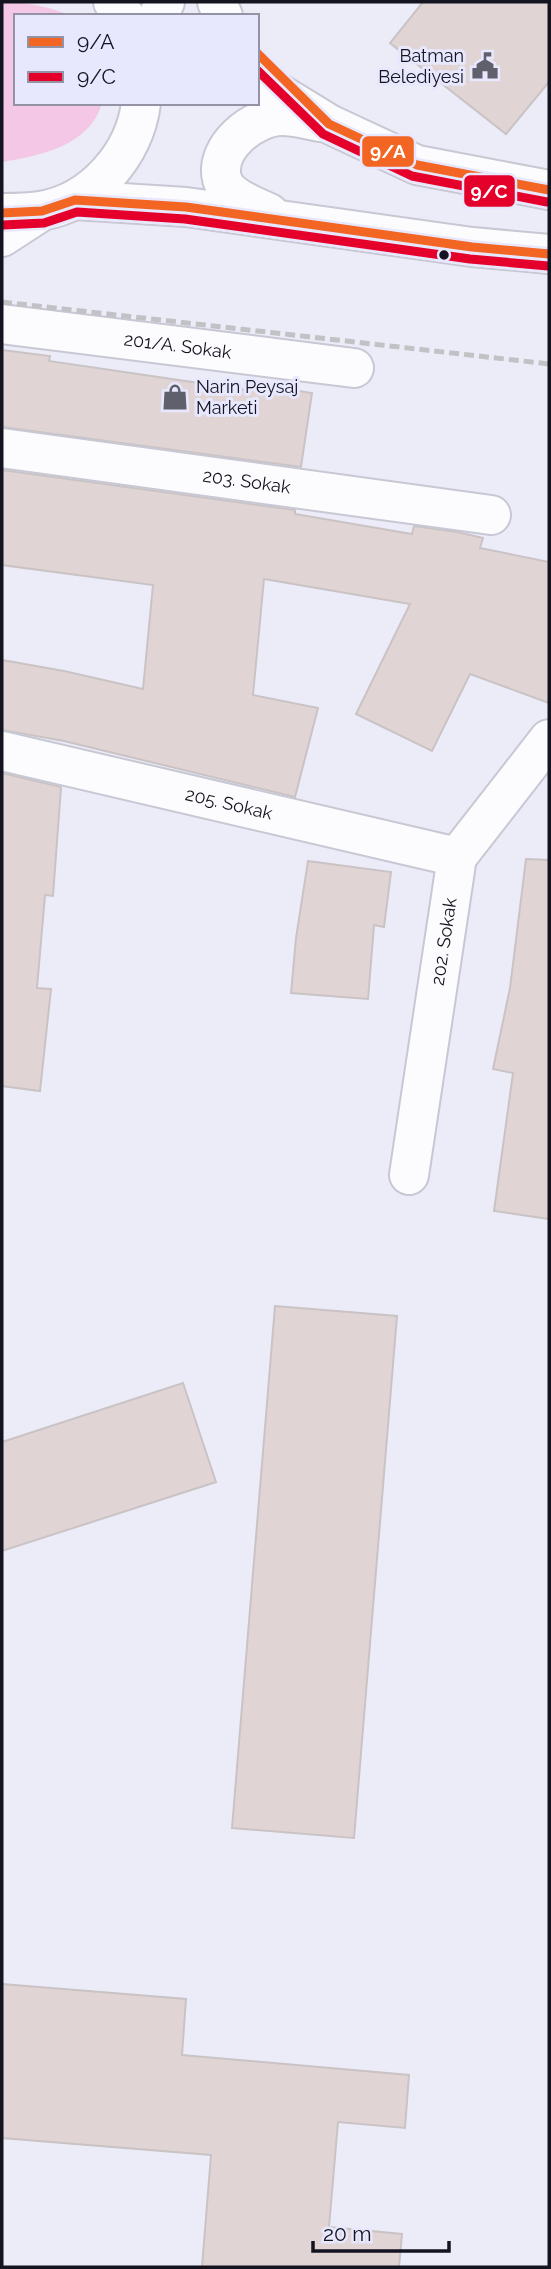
<svg xmlns="http://www.w3.org/2000/svg" width="551" height="2269" viewBox="0 0 551 2269" font-family="Raleway,sans-serif">
	<style>
		.green { fill: #f3c7e5 }
		.building { fill: #e1d4d4; stroke: #cac3c5; stroke-width: 2 }
		.lines { fill: none; stroke-linecap: round; stroke-linejoin: round }
		.minor-casing { stroke: #c8c8d4; stroke-width: 42 }
		.secondary-casing { stroke: #c8c8d4; stroke-width: 42 }
		.primary-casing { stroke: #c8c8d4; stroke-width: 42 }
		.minor { stroke: #fcfcfe; stroke-width: 38 }
		.secondary { stroke: #fcfcfe; stroke-width: 38 }
		.primary { stroke: #fcfcfe; stroke-width: 38 }
		.rail { stroke: #c2c2c6; stroke-width: 5; stroke-dasharray: 10 5; stroke-linecap: butt }
		.bus-1-casing { stroke: #e7e7fd; stroke-width: 14 }
		.bus-2-casing { stroke: #e7e7fd; stroke-width: 14 }
		.bus-1 { stroke: #f26522; stroke-width: 9 }
		.bus-2 { stroke: #e4002b; stroke-width: 9 }
		.bus-dot { fill: #141420; stroke: #e7e7fd; stroke-width: 2.5 }
		.labels { text-anchor: middle; stroke-width: 6; stroke-linejoin: round; paint-order: stroke }
		.poi-label { font-size: 18px; fill: #141420; stroke: #e7e7fd; text-anchor: end }
		.street-label { font-size: 18px; fill: #141420; stroke: #e7e7fd }
		.line-badge { stroke: #e7e7fd; stroke-width: 2.5 }
		.badge-label { font-size: 19px; text-anchor: middle; font-weight: bold; fill: #fff }
	</style>
	<rect width="100%" height="100%" fill="#ececf8"/>
	<path class="green" d="M 2,2 C 26,2 48,6 71,16 L 16,16 L 16,103 L 102,103 C 90,146 39,156 2,162 Z"/>
	<g class="building">
		<path d="M 423,2 L 549,2 L 549,82 L 506,134 L 390,43 Z"/>
		<path d="M 2,350 L 50,356 L 49,361 L 247,390 L 248,383 L 312,393 L 301,467 L 2,427 Z"/>
		<path d="M 2,470 L 295,510 L 295,514 L 412,534 L 414,526 L 457,532 L 483,538 L 480,548 L 549,562 L 549,703 L 470,674 L 432,751 L 356,714 L 410,604 L 264,579 L 253,695 L 318,708 L 295,797 L 64,741 L 2,730 L 2,660 L 64,671 L 143,689 L 153,585 L 2,565 Z"/>
		<path d="M 2,773 L 61,787 L 53,896 L 45,895 L 37,988 L 51,989 L 40,1091 L 2,1086 Z"/>
		<path d="M 526,859 L 549,860 L 549,1219 L 494,1211 L 513,1073 L 493,1069 L 510,988 Z"/>
		<path d="M 308,861 L 391,872 L 384,927 L 374,925 L 368,999 L 291,993 L 296,938 Z"/>
		<path d="M 275,1306 L 397,1316 L 354,1838 L 232,1828 Z"/>
		<path d="M 183,1383 L 216,1482 L 2,1551 L 2,1442 Z"/>
		<path d="M 2,1984 L 186,1999 L 182,2055 L 409,2075 L 405,2128 L 338,2122 L 329,2227 L 402,2234 L 399,2267 L 202,2267 L 211,2155 L 2,2138 Z"/>
	</g>
	<g class="lines">
		<g class="minor-casing">
			<g id="minor">
				<path id="s1" d="M 2,324 L 354,368"/>
				<path id="s2" d="M 2,448 L 491,515"/>
				<path id="s3" d="M 2,751 L 457,857"/>
				<path id="s4" d="M 409,1175 L 457,857 L 549,739"/>
			</g>
		</g>
		<g class="secondary-casing">
			<path id="secondary" d="M 2,237 L 42,211"/>
		</g>
		<g class="primary-casing">
			<g id="primary">
				<path d="M 113,2 L 125,16"/>
				<path d="M 217,2 L 223,16"/>
				<path d="M 158,16 L 165,2"/>
				<path d="M 257,80 L 329,124 L 417,165 L 549,190"/>
				<path d="M 75,200 L 186,207 L 472,247 L 549,254"/>
				<path d="M 2,213 C 14,213 28,213 40,211 C 93,203 135,154 141,103"/>
				<path d="M 269,213 C 254,206 227,197 222,179 C 214,147 254,116 282,116 C 295,116 308,120 320,122"/>
			</g>
		</g>
		<use href="#minor" class="minor"/>
		<use href="#secondary" class="secondary"/>
		<use href="#primary" class="primary"/>
		<path class="rail" d="M 2,302 L 549,364"/>
		<g class="bus-1-casing">
			<g id="bus-1">
				<path d="M 257,53 L 329,124 L 417,165 L 549,190"/>
				<path d="M 2,213 L 42,211 L 75,200 L 186,207 L 472,247 L 549,254"/>
			</g>
		</g>
		<g class="bus-2-casing">
			<g id="bus-2">
				<path d="M 257,70 L 323,134 L 412,176 L 547,202"/>
				<path d="M 3,225 L 44,223 L 77,212 L 185,219 L 470,259 L 548,266"/>
			</g>
		</g>
		<use href="#bus-1" class="bus-1"/>
		<use href="#bus-2" class="bus-2"/>
	</g>
	<defs>
		<g id="civic-bare" transform="scale(2.1)"><path d="M-.6-6.5H3V-4.5H.6V-3L4-1V1h2V6H-6V1h2V-1L-.6-3ZM-1.2 2.5V6h2.4V2.5Z" fill="#60606c" stroke="#e7e7fd" stroke-width="2.5" paint-order="stroke"/></g>
		<g id="shop-bare" transform="scale(2.1)"><path d="M-5-2.5h2.3a2.7 3.5 0 0 1 5.4 0H5L5.5 6h-11ZM-1.5-2.5h3a1.5 2.3 0 0 0-3 0Z" fill="#60606c" stroke="#e7e7fd" stroke-width="2.5" paint-order="stroke"/></g>
	</defs>
	<g fill-rule="evenodd">
		<use href="#civic-bare" x="485" y="66"/>
		<use href="#shop-bare" x="175" y="397"/>
	</g>
	<circle class="bus-dot" cx="444" cy="255" r="6"/>
	<g class="labels">
		<g class="poi-label">
			<text x="464" y="62">Batman<tspan x="464" dy="21">Belediyesi</tspan></text>
			<text x="196" y="393" text-anchor="start">Narin Peysaj<tspan x="196" dy="21">Marketi</tspan></text>
		</g>
		<g class="street-label">
			<text dy="6" stroke="none"><textPath href="#s1" startOffset="177">201/A. Sokak</textPath></text>
			<text dy="6" stroke="none"><textPath href="#s2" startOffset="247">203. Sokak</textPath></text>
			<text dy="6" stroke="none"><textPath href="#s3" startOffset="233">205. Sokak</textPath></text>
			<text dy="6" stroke="none"><textPath href="#s4" startOffset="236">202. Sokak</textPath></text>
		</g>
	</g>
	<g class="line-badge">
		<rect x="361" y="135" width="54" height="33" rx="7" fill="#f26522"/>
		<rect x="463" y="174" width="53" height="34" rx="7" fill="#e4002b"/>
	</g>
	<g class="badge-label">
		<text x="388" y="158">9/A</text>
		<text x="489" y="198">9/C</text>
	</g>
	<rect width="551" height="2269" fill="none" stroke="#141420" stroke-width="7"/>
	<rect x="14" y="14" width="245" height="91" fill="#e7e7fd" stroke="#9393a5" stroke-width="2"/>
	<rect x="28" y="37" width="35" height="10" fill="#f26522" stroke="#9393a5" stroke-width="2"/>
	<text x="77" y="49" font-size="21" fill="#141420">9/A</text>
	<rect x="28" y="72" width="35" height="10" fill="#e4002b" stroke="#9393a5" stroke-width="2"/>
	<text x="77" y="84" font-size="21" fill="#141420">9/C</text>
	<path d="M313 2241v10h136v-10" fill="none" stroke="#141420" stroke-width="3.5"/>
	<text x="323" y="2241" font-size="21" fill="#141420" stroke="#e7e7fd" stroke-width="5" paint-order="stroke">20 m</text>
</svg>
